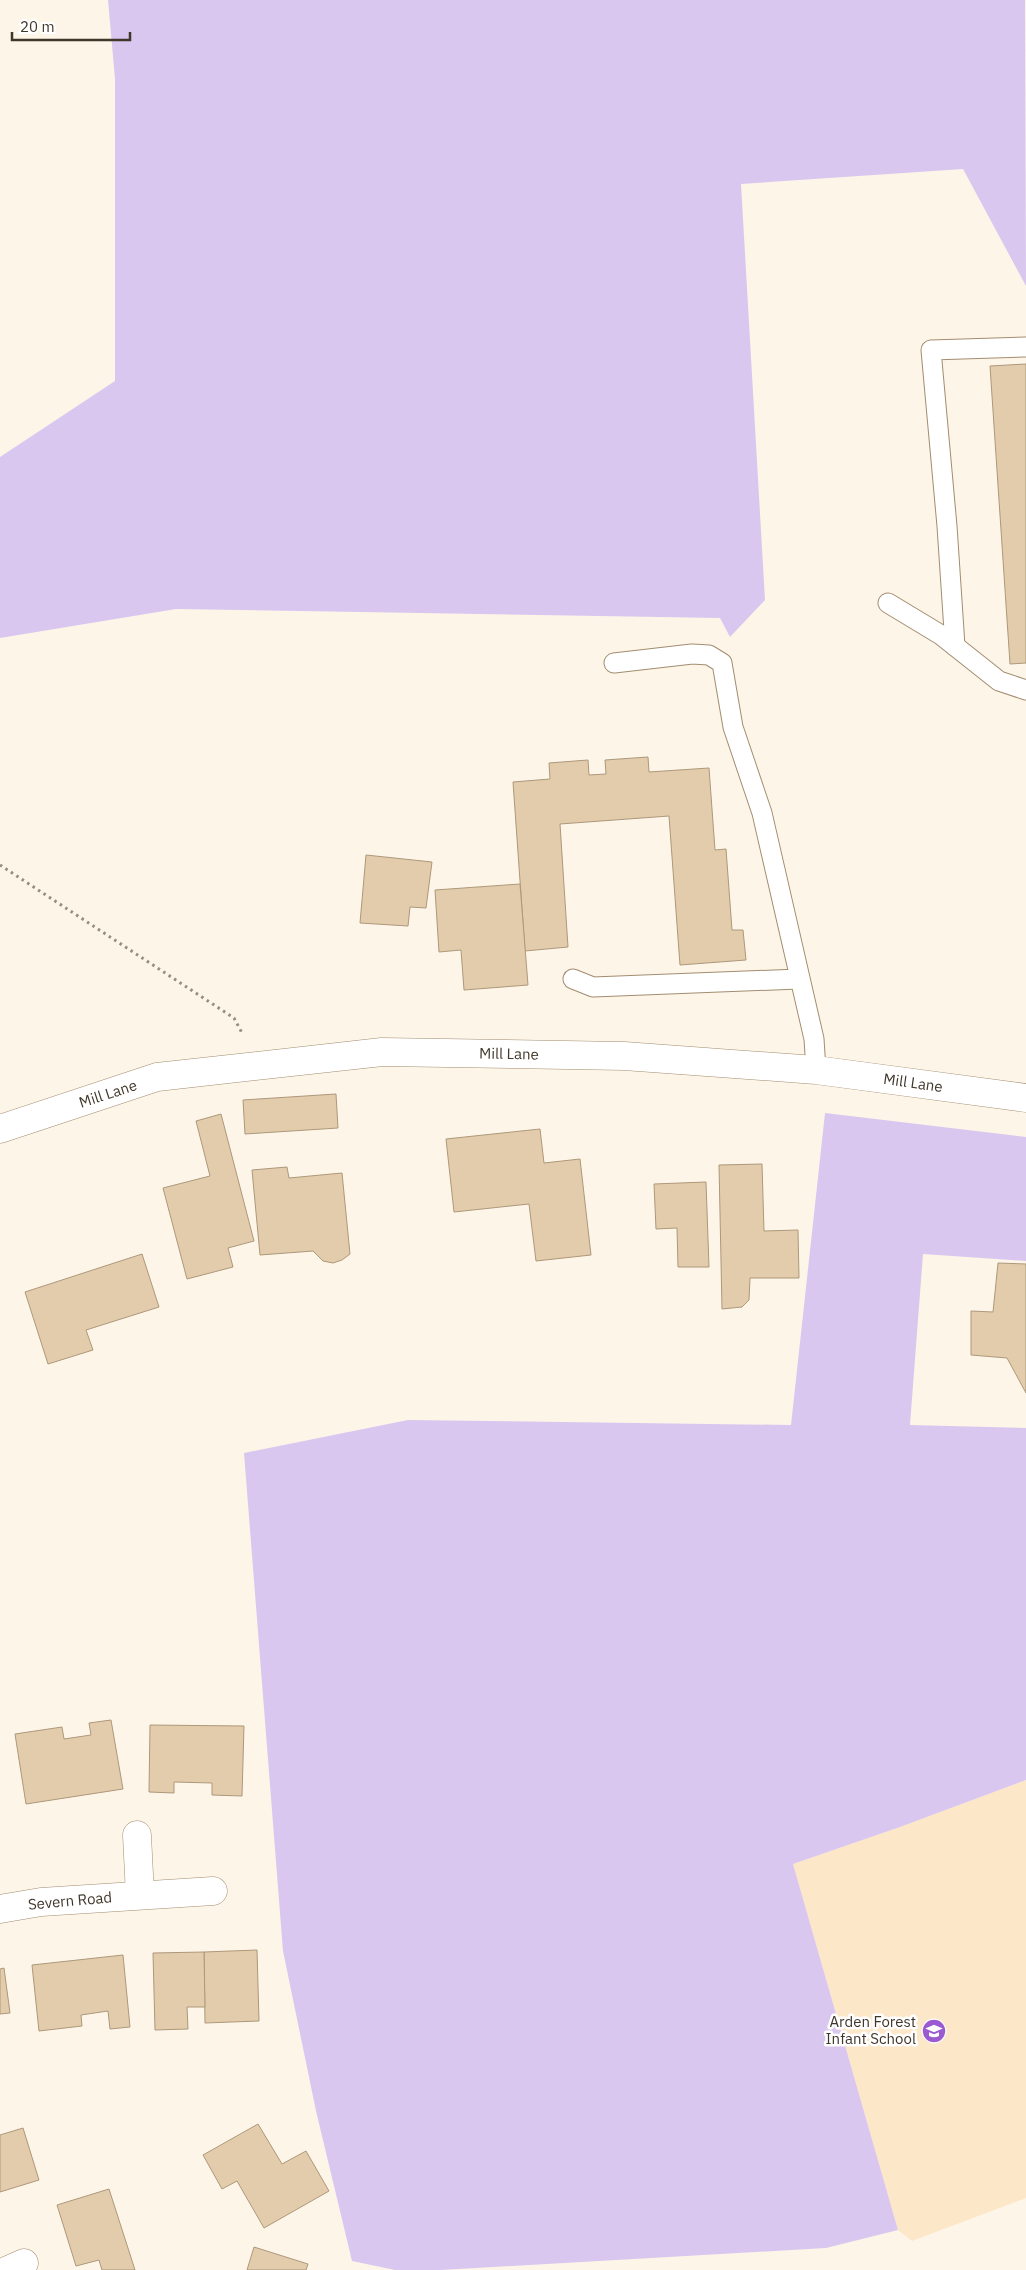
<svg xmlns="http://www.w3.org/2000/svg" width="1026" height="2270" viewBox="0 0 1026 2270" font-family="'IBM Plex Sans',sans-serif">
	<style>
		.built { fill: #fde7c9 }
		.green { fill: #dac7ef }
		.building { fill: #e2ccac; stroke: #ad987a }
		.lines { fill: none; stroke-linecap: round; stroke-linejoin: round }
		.service-casing { stroke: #a28d70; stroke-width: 21 }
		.minor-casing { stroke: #a28d70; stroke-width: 29 }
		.path { stroke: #968d81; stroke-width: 3; stroke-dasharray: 2.5 4; stroke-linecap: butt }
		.service { stroke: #fff; stroke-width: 19 }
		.minor { stroke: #fff; stroke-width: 28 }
		.labels { text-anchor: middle; stroke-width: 5; stroke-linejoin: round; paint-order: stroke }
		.street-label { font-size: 15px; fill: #40372b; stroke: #fff }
		.poi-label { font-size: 15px; fill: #40372b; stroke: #fff; text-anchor: end }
	</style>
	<rect width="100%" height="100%" fill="#fef5e9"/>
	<path class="built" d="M 1026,1780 L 1026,2198 L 912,2241 L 898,2230 L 793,1864 L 900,1827 Z"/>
	<g class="green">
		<path d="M 108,0 L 1025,0 L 1026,286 L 963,169 L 741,184 L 765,600 L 730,637 L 720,618 L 176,609 L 0,638 L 0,457 L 115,381 L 115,79 Z"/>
		<path d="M 825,1113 L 1026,1137 L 1026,1261 L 923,1254 L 910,1425 L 1026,1428 L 1026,1780 L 900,1827 L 793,1864 L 898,2230 L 826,2248 L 441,2270 L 395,2270 L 352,2261 L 316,2111 L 283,1951 L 244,1453 L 408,1420 L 791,1425 Z"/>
	</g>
	<g class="building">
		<path d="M 1026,364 L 1026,663 L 1010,664 L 990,366 Z"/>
		<path d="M 648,757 L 649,772 L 709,768 L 715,850 L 726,849 L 732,930 L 743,930 L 746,960 L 680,965 L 669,816 L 560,824 L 568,947 L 525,951 L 513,782 L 550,779 L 549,763 L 588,760 L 589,775 L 606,774 L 605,760 Z"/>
		<path d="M 366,855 L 432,862 L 426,908 L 410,907 L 408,926 L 360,923 Z"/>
		<path d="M 520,884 L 528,985 L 464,990 L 461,950 L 439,952 L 435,890 Z"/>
		<path d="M 336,1094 L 338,1128 L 245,1134 L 243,1100 Z"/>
		<path d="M 221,1114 L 254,1241 L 228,1248 L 233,1267 L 187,1279 L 163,1188 L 210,1176 L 196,1121 Z"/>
		<path d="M 540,1129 L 544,1163 L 580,1159 L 591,1255 L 536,1261 L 529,1204 L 454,1212 L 446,1139 Z"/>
		<path d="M 762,1164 L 764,1231 L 798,1230 L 799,1278 L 750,1278 L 749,1300 L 742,1307 L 722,1309 L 719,1165 Z"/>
		<path d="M 287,1167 L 289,1178 L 342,1173 L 350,1254 L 342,1260 L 333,1263 L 323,1261 L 313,1251 L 260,1255 L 252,1170 Z"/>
		<path d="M 706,1182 L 709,1267 L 678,1267 L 677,1228 L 656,1229 L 654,1184 Z"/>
		<path d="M 142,1254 L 159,1307 L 86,1330 L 93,1350 L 48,1364 L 25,1292 Z"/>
		<path d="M 998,1263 L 1026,1264 L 1026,1393 L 1007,1358 L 971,1355 L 971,1311 L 993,1312 Z"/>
		<path d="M 111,1720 L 123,1789 L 26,1804 L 15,1734 L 62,1727 L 64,1739 L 91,1735 L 89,1723 Z"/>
		<path d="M 150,1725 L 244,1726 L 242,1796 L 212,1795 L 212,1783 L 174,1782 L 174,1793 L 149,1792 Z"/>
		<path d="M 257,1950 L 259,2021 L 205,2023 L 204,1952 Z"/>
		<path d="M 204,1952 L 205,2007 L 187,2007 L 188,2029 L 155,2030 L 153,1953 Z"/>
		<path d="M 123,1955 L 130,2027 L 110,2029 L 108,2011 L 81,2015 L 82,2026 L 39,2031 L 32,1965 Z"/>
		<path d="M 4,1968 L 10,2013 L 0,2014 L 0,1969 Z"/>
		<path d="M 258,2124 L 282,2164 L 306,2151 L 329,2191 L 264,2228 L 237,2181 L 222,2189 L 203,2155 Z"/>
		<path d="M 23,2128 L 39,2180 L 0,2192 L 0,2135 Z"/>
		<path d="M 109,2189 L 135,2270 L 102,2270 L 99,2260 L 76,2266 L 57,2205 Z"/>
		<path d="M 254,2247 L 308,2264 L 306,2270 L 247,2270 Z"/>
	</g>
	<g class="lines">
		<g class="service-casing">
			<g id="service">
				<path d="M 888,603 L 941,635 L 999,681 L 1026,690"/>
				<path d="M 955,646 L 947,526 L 931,350 L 1026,347"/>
				<path d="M 614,663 L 692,654 L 709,655 L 722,663 L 733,727 L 762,813 L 814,1039 L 816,1070"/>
				<path d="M 573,979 L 593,987 L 799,979"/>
			</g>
		</g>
		<g class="minor-casing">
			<g id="minor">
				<path d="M 0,1129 L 157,1077 L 382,1052 L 624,1056 L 816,1070 L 1026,1098"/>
				<path d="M 137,1835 L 140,1895"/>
				<path d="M 0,1909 L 41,1902 L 213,1891"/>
				<path d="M 8,2270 L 24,2263"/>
			</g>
		</g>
		<path class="path" d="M 0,865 L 234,1018 L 242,1033"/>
		<use href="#service" class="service"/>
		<use href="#minor" class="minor"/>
	</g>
	<defs>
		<g id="school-disc" transform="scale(1.25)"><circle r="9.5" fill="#9b5ad0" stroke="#fff"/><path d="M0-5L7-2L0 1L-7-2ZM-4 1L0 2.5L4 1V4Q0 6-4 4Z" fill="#fff"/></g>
	</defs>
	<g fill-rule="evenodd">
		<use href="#school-disc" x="934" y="2031"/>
	</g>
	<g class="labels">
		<g class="street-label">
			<text transform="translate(509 1054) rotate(1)" y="5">Mill Lane</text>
			<text transform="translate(913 1083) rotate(8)" y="5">Mill Lane</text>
			<text transform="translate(108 1094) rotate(-18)" y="5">Mill Lane</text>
			<text transform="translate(70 1901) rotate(-5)" y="5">Severn Road</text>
		</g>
		<g class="poi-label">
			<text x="916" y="2027">Arden Forest<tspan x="916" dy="17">Infant School</tspan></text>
		</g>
	</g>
	<path d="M12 32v8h118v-8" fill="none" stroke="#40372b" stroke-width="2.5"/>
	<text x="20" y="32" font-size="15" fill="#40372b" stroke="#ffffff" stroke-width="4" paint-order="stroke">20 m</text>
</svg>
